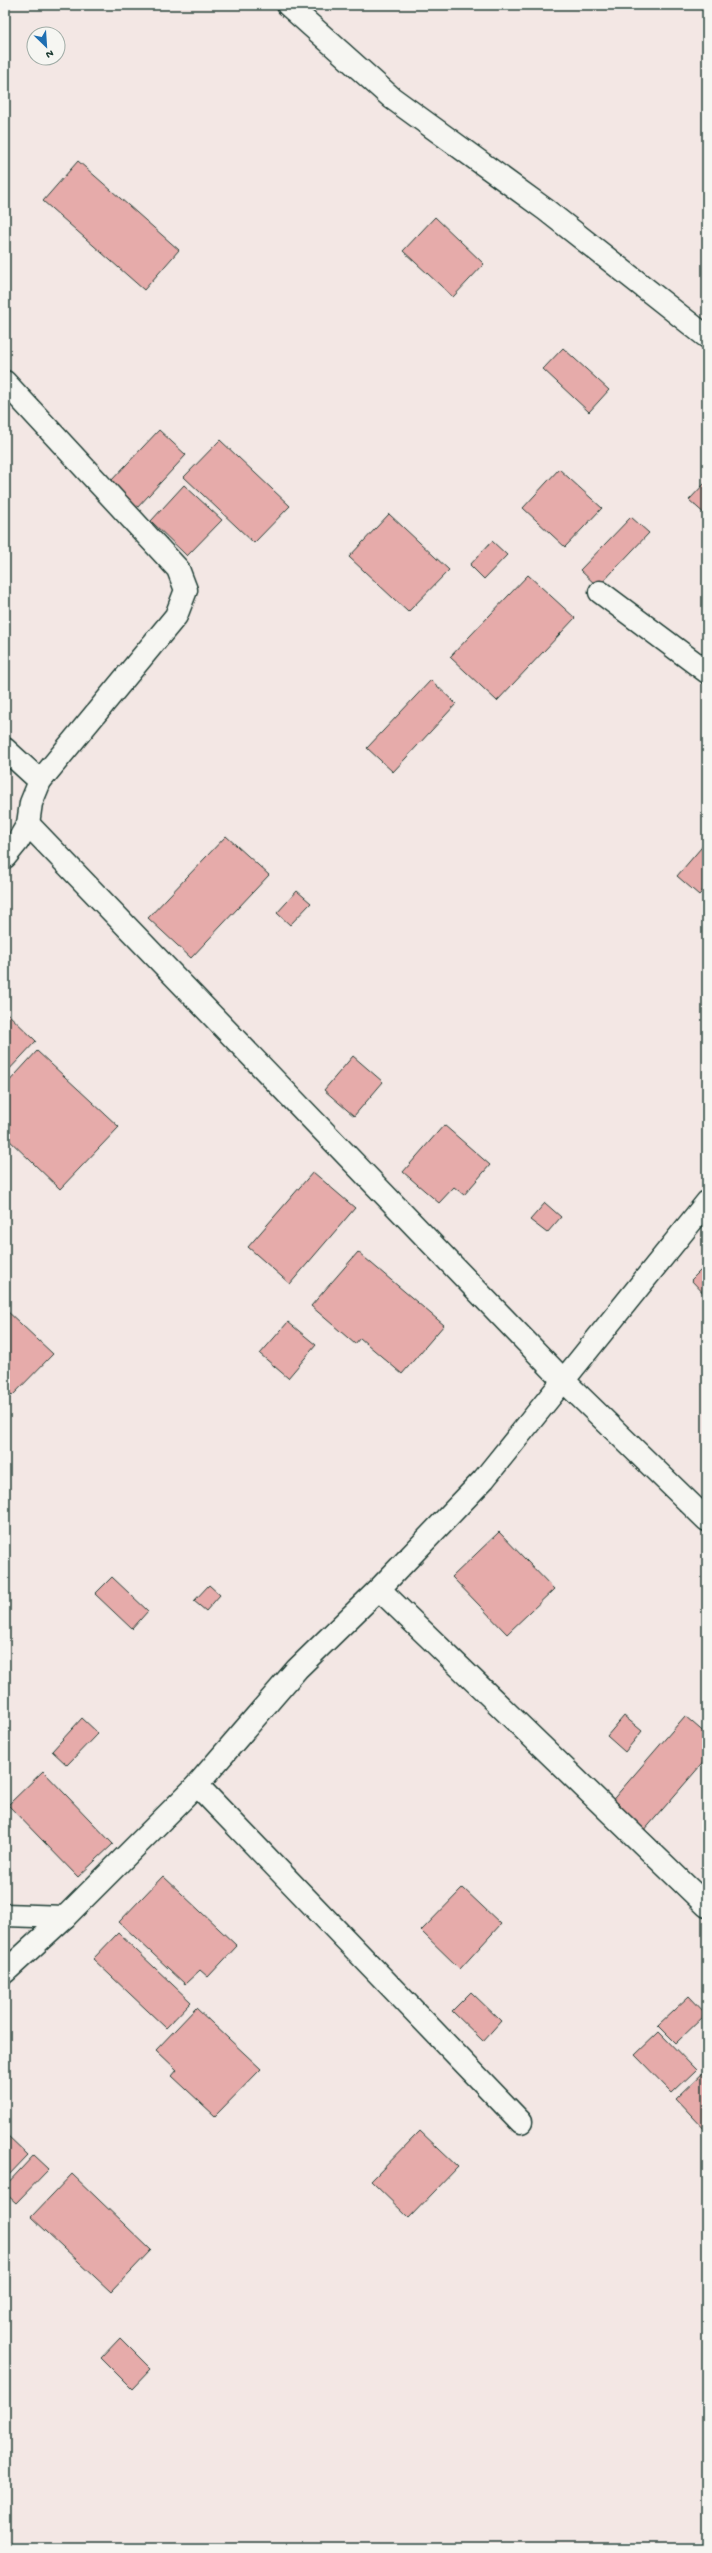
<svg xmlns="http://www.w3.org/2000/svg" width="712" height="2553" viewBox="0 0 712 2553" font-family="'Gochi Hand',sans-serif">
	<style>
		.building { fill: #e6abaa; stroke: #1f3d34 }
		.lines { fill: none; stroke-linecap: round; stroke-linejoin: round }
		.street-casing { stroke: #1f3d34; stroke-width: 25 }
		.street { stroke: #f6f6f2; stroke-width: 22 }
	</style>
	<rect width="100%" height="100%" fill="#f3e7e4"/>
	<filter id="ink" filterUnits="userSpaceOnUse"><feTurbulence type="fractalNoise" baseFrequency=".025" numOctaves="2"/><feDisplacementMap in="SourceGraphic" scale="8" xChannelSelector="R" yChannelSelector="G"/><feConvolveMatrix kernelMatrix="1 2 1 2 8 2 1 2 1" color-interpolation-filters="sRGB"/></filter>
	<g filter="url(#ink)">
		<g class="building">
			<path d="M 78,161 L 179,250 L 144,290 L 43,201 Z"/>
			<path d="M 435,217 L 484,264 L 453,297 L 403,251 Z"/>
			<path d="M 563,348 L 609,390 L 589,412 L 543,369 Z"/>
			<path d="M 159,430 L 186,455 L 137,508 L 110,482 Z"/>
			<path d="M 220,440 L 290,506 L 254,543 L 184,477 Z"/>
			<path d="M 559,469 L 602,508 L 565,547 L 523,508 Z"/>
			<path d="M 705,483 L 707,485 L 707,516 L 689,500 Z"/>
			<path d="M 184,485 L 222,520 L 187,556 L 151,521 Z"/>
			<path d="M 389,514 L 449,570 L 408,612 L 349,557 Z"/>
			<path d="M 631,517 L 649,533 L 598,587 L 580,570 Z"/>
			<path d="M 492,541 L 507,555 L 484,579 L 470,565 Z"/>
			<path d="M 528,575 L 575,618 L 497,701 L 450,657 Z"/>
			<path d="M 431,680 L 456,704 L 393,772 L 367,748 Z"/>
			<path d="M 226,836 L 269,875 L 191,958 L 148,918 Z"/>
			<path d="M 707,841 L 707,886 L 699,895 L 677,876 Z"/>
			<path d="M 297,891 L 311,903 L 290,925 L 277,913 Z"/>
			<path d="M 5,1011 L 36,1041 L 5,1074 Z"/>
			<path d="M 37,1051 L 119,1127 L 60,1189 L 5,1136 L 5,1086 Z"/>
			<path d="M 353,1056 L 383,1082 L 354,1116 L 324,1090 Z"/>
			<path d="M 444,1125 L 490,1165 L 464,1195 L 454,1187 L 439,1203 L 403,1172 Z"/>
			<path d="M 313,1172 L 355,1208 L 290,1284 L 248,1247 Z"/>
			<path d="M 545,1203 L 561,1217 L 547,1233 L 530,1220 Z"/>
			<path d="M 358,1252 L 444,1325 L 402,1374 L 360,1338 L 355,1344 L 311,1306 Z"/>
			<path d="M 707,1264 L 707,1297 L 691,1280 Z"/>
			<path d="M 5,1309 L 53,1354 L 12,1396 L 5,1389 Z"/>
			<path d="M 288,1322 L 316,1345 L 288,1378 L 260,1354 Z"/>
			<path d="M 499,1532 L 554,1589 L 507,1634 L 452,1577 Z"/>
			<path d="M 112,1577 L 148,1611 L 132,1629 L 95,1594 Z"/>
			<path d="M 209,1585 L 220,1595 L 206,1611 L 194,1601 Z"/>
			<path d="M 624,1716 L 642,1731 L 625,1752 L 607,1736 Z"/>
			<path d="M 685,1716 L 707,1735 L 707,1758 L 643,1832 L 609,1804 Z"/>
			<path d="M 82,1718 L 98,1733 L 67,1765 L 52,1751 Z"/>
			<path d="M 43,1771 L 113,1844 L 78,1877 L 8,1805 Z"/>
			<path d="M 163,1876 L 237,1946 L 208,1977 L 200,1970 L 185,1984 L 119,1922 Z"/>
			<path d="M 463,1888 L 501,1924 L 460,1969 L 421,1931 Z"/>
			<path d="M 118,1933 L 191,2002 L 166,2028 L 93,1959 Z"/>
			<path d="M 471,1992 L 501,2021 L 483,2041 L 452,2011 Z"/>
			<path d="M 689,1996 L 706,2014 L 676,2043 L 658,2025 Z"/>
			<path d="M 196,2008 L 261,2069 L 215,2116 L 172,2076 L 177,2070 L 156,2050 Z"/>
			<path d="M 659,2032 L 696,2070 L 672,2093 L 635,2055 Z"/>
			<path d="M 707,2069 L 707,2132 L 676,2099 Z"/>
			<path d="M 420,2131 L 458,2167 L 409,2218 L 371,2181 Z"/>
			<path d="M 5,2133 L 28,2155 L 5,2179 Z"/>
			<path d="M 34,2155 L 49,2169 L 16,2203 L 5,2193 L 5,2186 Z"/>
			<path d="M 72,2174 L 151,2250 L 111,2292 L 31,2217 Z"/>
			<path d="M 120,2338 L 151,2369 L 132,2389 L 101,2358 Z"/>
		</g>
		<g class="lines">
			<g class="street-casing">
				<g id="street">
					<path d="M 288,5 L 392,98 L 546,210 L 707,337"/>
					<path d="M 5,382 L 178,569 L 186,590 L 176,616 L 40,781 L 31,803 L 28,824 L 18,841 L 5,857"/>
					<path d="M 600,592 L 707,672"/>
					<path d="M 5,749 L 40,781"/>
					<path d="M 28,824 L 563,1380 L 707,1520"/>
					<path d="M 379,1589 L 707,1906"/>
					<path d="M 197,1785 L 521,2122"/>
					<path d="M 5,1915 L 65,1917"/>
					<path d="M 5,1972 L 65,1917 L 197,1785 L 297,1669 L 379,1589 L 484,1479 L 707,1202"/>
				</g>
			</g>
			<use href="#street" class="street"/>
		</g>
	</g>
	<rect width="712" height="2553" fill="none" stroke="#f6f6f2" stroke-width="20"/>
	<rect x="10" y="10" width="692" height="2533" fill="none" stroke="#1f3d34" stroke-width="1.5" filter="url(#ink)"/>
	<g transform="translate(46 46) rotate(155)"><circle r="19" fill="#f6f6f2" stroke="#a0aca6"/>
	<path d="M0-3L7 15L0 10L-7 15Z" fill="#1f6fb2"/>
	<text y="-6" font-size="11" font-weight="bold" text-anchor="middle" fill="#1f3d34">N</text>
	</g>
</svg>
